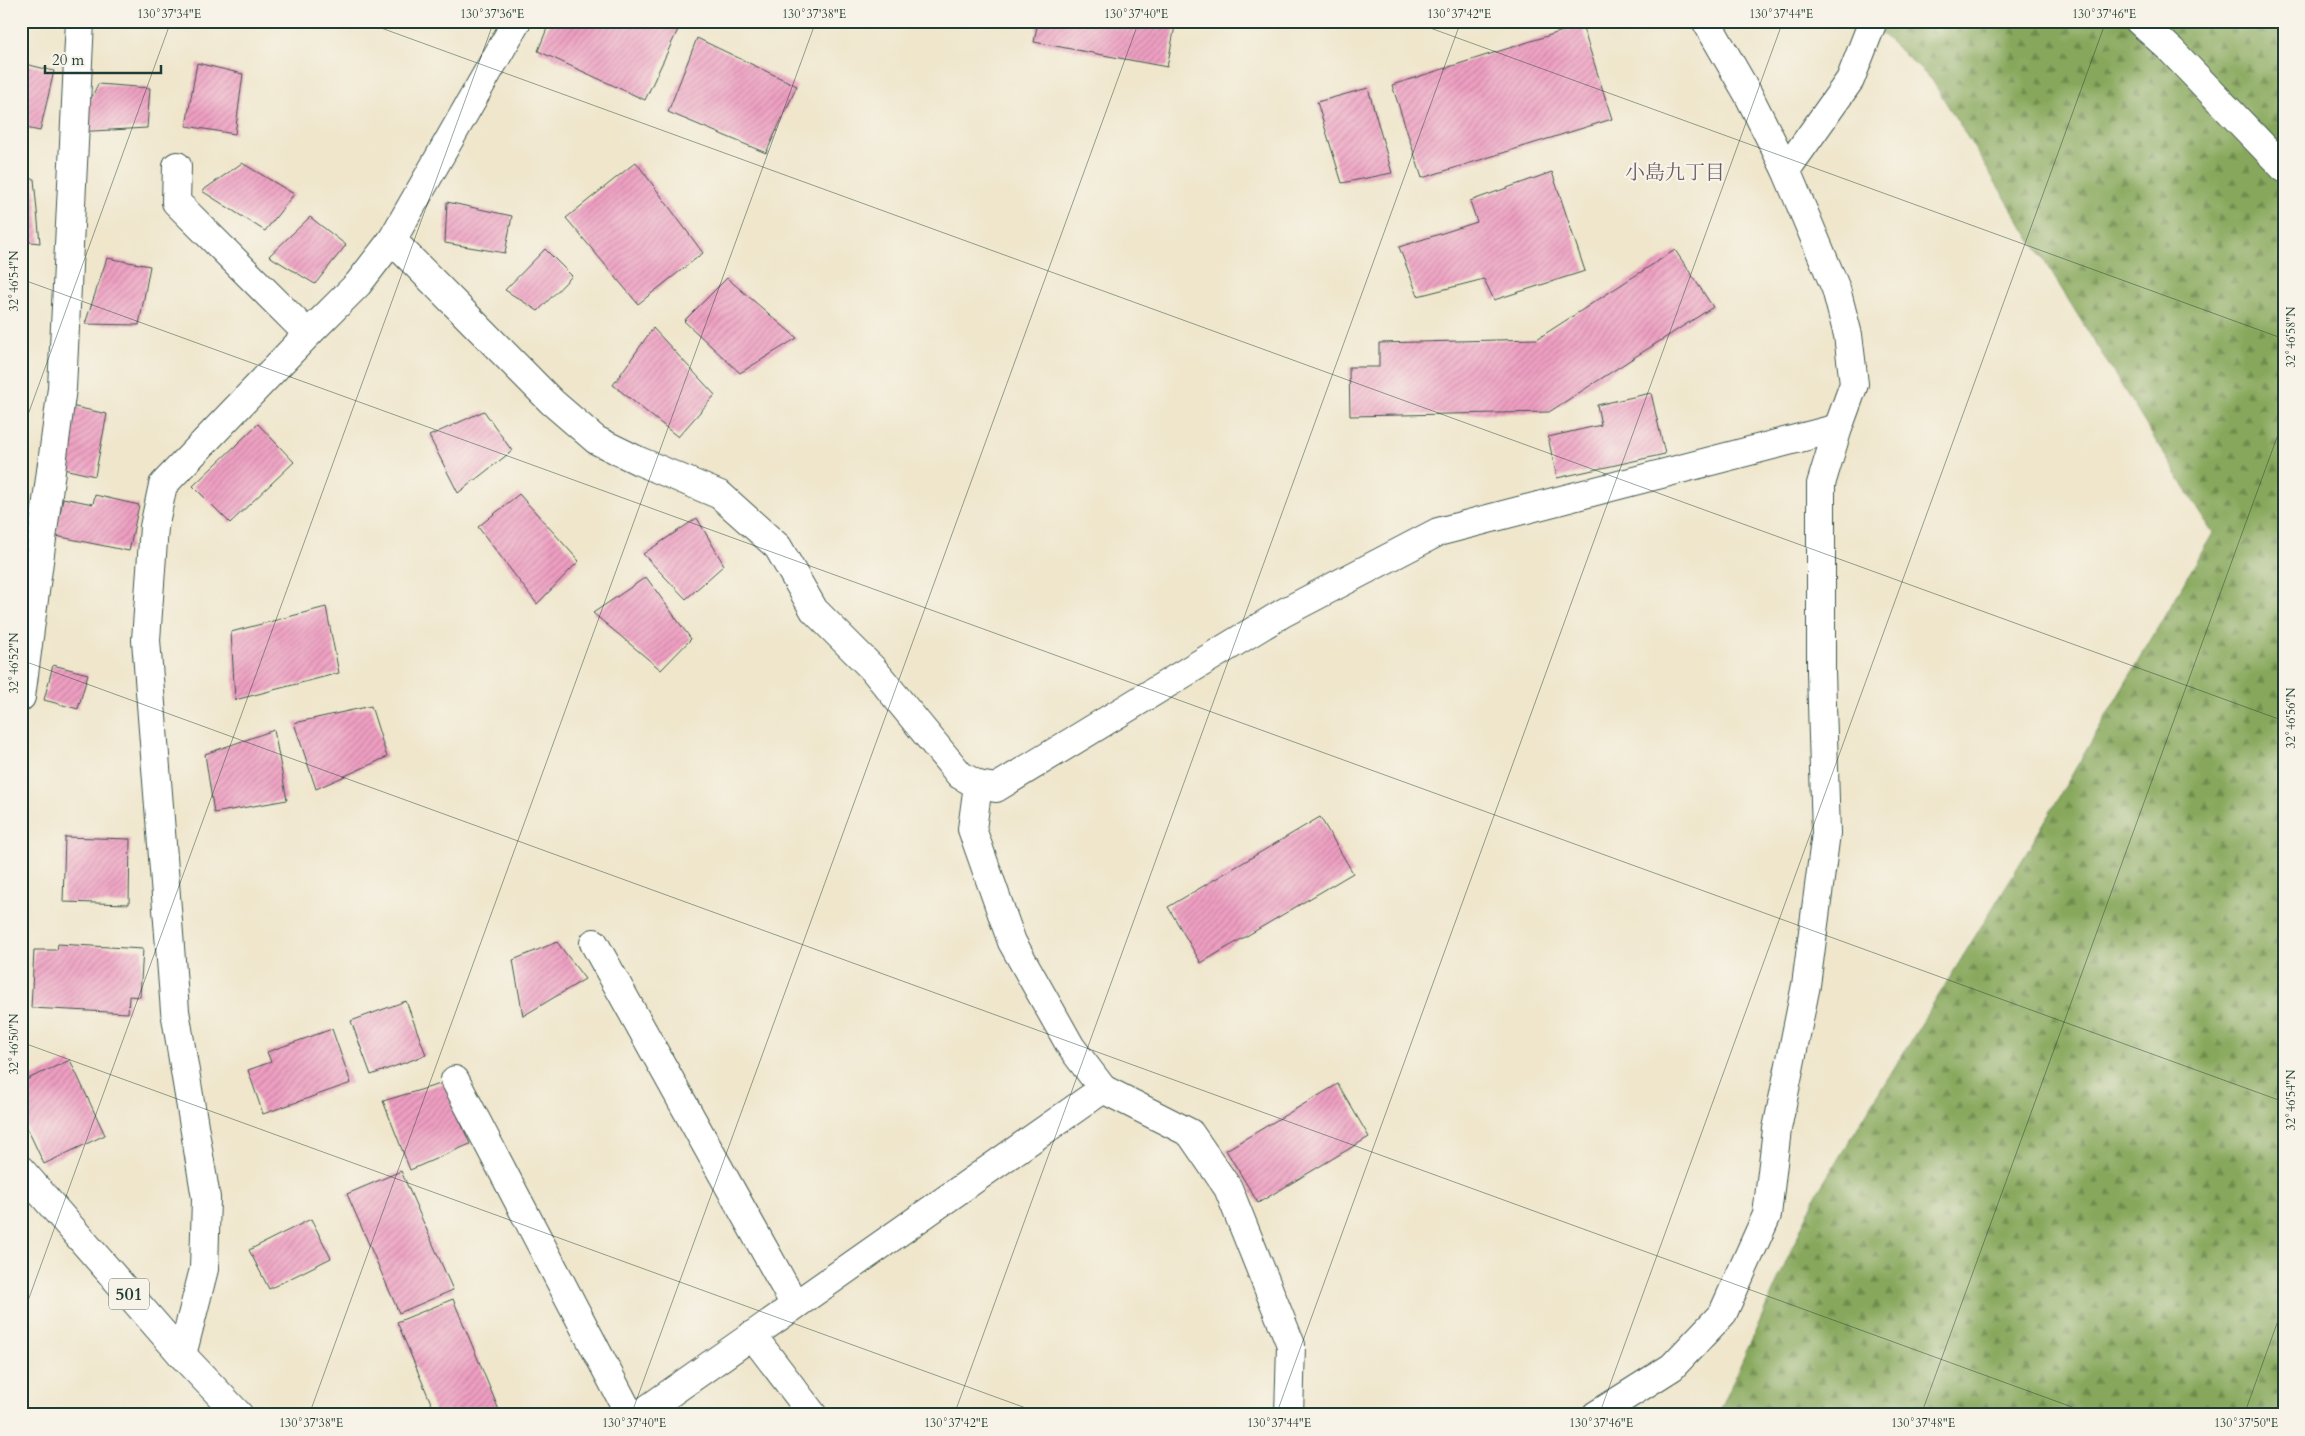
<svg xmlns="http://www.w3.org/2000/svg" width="2305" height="1436" viewBox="0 0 2305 1436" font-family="Cardo,'Noto Serif JP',serif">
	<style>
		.forest { fill: url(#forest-firs); stroke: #537248 }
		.building { fill: url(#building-hatch) }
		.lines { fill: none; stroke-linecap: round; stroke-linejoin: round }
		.minor-casing { stroke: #3e564b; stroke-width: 30 }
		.trunk-casing { stroke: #3e564b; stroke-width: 30 }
		.minor { stroke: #fff; stroke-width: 28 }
		.trunk { stroke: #fff; stroke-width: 28 }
		.ticks { fill: none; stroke: #1f3d34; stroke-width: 1; stroke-opacity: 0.45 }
		.labels { text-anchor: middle; stroke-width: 4.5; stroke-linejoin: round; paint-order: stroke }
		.shield { fill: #f7f3e8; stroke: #60746a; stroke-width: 1 }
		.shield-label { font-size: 18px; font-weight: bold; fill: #1f3d34 }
		.neighbourhood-label { font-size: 20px; fill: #685f66; stroke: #f7f3e8 }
		.neatline { fill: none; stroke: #1f3d34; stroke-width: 2 }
		.ticks-label { font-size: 12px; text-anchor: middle; fill: #1f3d34 }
	</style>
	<defs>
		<pattern id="forest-firs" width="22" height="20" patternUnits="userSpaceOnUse" patternTransform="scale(1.25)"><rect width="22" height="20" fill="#87a85c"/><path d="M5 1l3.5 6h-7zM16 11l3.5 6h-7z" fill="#6e8a4d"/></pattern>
		<pattern id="building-hatch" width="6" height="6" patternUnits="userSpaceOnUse" patternTransform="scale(1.25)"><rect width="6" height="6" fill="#ef9fc2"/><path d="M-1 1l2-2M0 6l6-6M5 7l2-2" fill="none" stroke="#c1839e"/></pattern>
	</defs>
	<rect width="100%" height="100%" fill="#f7f3e8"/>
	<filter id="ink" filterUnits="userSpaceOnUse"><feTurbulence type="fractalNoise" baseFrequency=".02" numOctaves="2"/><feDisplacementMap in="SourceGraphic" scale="10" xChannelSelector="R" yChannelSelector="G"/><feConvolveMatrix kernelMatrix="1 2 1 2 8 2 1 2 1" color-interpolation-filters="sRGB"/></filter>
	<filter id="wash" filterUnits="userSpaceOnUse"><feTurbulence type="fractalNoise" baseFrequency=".0096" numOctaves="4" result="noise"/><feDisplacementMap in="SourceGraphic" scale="20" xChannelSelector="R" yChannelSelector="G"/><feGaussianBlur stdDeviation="1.12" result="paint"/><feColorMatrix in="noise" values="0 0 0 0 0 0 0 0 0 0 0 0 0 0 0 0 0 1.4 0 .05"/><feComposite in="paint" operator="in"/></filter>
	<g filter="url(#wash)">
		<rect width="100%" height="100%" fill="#efe6cc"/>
		<path class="forest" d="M 1868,21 L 2284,21 L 2284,1415 L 1718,1415 L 1816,1195 L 2024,857 L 2213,533 L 1932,80 Z"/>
		<g id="blocks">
			<g class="building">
				<path d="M 550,21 L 682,21 L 645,100 L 538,51 Z"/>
				<path d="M 1038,21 L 1176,21 L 1167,67 L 1034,42 Z"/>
				<path d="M 1582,25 L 1612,119 L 1422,178 L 1392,85 Z"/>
				<path d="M 697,38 L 797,86 L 766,153 L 668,112 Z"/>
				<path d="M 21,63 L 54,71 L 40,131 L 21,127 Z"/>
				<path d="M 197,63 L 243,74 L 235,134 L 186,126 Z"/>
				<path d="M 98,84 L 150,88 L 147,128 L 75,132 Z"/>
				<path d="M 1368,88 L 1392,173 L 1342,183 L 1317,102 Z"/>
				<path d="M 636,162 L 703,253 L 638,304 L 566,218 Z"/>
				<path d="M 242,163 L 294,194 L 265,231 L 202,191 Z"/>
				<path d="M 1552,172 L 1585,271 L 1494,300 L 1484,279 L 1418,296 L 1399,247 L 1477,222 L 1470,201 Z"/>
				<path d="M 21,177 L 34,179 L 40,243 L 21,241 Z"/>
				<path d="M 447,202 L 512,216 L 505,253 L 445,243 Z"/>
				<path d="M 310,217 L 346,245 L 315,284 L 269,256 Z"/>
				<path d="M 545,249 L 572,276 L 538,311 L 505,290 Z"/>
				<path d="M 1675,250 L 1713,307 L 1549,412 L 1350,416 L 1349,367 L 1379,367 L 1379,343 L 1537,339 Z"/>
				<path d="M 107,258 L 150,266 L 139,325 L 85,324 Z"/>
				<path d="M 727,278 L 797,338 L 740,373 L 684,321 Z"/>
				<path d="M 653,328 L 715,395 L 678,437 L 613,385 Z"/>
				<path d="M 1651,393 L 1665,454 L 1557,478 L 1548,437 L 1601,425 L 1597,405 Z"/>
				<path d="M 71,406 L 107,414 L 95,476 L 59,468 Z"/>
				<path d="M 484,411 L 512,451 L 458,493 L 429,436 Z"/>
				<path d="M 258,424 L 294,462 L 230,523 L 193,486 Z"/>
				<path d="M 519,494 L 579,561 L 537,604 L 478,527 Z"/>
				<path d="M 95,495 L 139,505 L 129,551 L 56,536 L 63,498 L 93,504 Z"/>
				<path d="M 697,518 L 724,565 L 686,599 L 643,554 Z"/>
				<path d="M 21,536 L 29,537 L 22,583 L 21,583 Z"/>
				<path d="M 646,577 L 691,639 L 661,670 L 593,613 Z"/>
				<path d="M 326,607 L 339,673 L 235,700 L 231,632 Z"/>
				<path d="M 53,665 L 88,674 L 78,709 L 44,700 Z"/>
				<path d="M 371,706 L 387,757 L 316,789 L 294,723 Z"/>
				<path d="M 274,730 L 287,800 L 214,813 L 205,754 Z"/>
				<path d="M 1320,817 L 1353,873 L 1201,963 L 1168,907 Z"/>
				<path d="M 65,837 L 130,839 L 129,904 L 63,902 Z"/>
				<path d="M 557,942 L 585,979 L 523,1016 L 513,960 Z"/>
				<path d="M 58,944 L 143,949 L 140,997 L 129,996 L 128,1013 L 31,1008 L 34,950 L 57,950 Z"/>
				<path d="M 406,1001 L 426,1055 L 371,1075 L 351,1021 Z"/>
				<path d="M 332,1029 L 351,1083 L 263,1114 L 248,1070 L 271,1062 L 267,1052 Z"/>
				<path d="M 70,1060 L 105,1135 L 44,1164 L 21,1115 L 21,1082 Z"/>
				<path d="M 444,1083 L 470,1144 L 410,1170 L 383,1101 Z"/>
				<path d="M 1338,1084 L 1369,1137 L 1258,1203 L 1226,1150 Z"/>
				<path d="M 401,1171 L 453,1290 L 399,1313 L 347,1194 Z"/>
				<path d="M 311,1219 L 331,1258 L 269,1289 L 249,1250 Z"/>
				<path d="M 453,1299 L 499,1410 L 487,1415 L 436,1415 L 397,1322 Z"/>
			</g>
		</g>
	</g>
	<g filter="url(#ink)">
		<use href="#blocks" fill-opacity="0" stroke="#3e564b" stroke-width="1"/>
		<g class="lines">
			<g class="minor-casing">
				<g id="minor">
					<path d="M 2139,21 L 2171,50 L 2284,168"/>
					<path d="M 177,166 L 176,202 L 308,334"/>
					<path d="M 1786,170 L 1850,80 L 1873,21"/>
					<path d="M 392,240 L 552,402 L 596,440 L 639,461 L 720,495 L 778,547 L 814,610 L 873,669 L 960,775 L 978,785 L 996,788 L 1283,613 L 1438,532 L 1838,428"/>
					<path d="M 21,697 L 62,388 L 80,21"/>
					<path d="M 978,785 L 972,829 L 1012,942 L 1071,1047 L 1103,1089 L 1190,1133 L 1228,1188 L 1291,1345 L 1289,1415"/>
					<path d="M 594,943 L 795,1305"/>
					<path d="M 455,1080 L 630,1415"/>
					<path d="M 752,1335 L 813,1415"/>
					<path d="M 182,1355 L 204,1269 L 206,1198 L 175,1011 L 146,640 L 154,527 L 163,485 L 308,334 L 358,284 L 392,240 L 517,21"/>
					<path d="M 639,1415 L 1103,1089"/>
					<path d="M 1596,1415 L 1672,1367 L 1723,1313 L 1767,1215 L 1777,1129 L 1806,985 L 1826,833 L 1821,672 L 1821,484 L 1838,428 L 1854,384 L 1848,335 L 1836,289 L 1786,170 L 1748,94 L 1706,21"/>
				</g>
			</g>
			<g class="trunk-casing">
				<path id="trunk" d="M 21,1170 L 182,1355 L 239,1415"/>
			</g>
			<use href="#minor" class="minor"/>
			<use href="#trunk" class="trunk"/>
		</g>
	</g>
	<path class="ticks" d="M 362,21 L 2284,721M 1411,21 L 2284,339M 21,279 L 2284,1102M 21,434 L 171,21M 21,660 L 2094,1415M 21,1042 L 1045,1415M 21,1320 L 494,21M 309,1415 L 816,21M 631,1415 L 1139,21M 954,1415 L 1461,21M 1276,1415 L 1783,21M 1599,1415 L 2106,21M 1921,1415 L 2284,418M 2244,1415 L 2284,1304"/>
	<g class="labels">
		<rect class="shield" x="109" y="1278.5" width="40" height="31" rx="4"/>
		<g class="shield-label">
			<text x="129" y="1300">501</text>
		</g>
		<g class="neighbourhood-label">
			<text x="1675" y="179">小島九丁目</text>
		</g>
	</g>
	<rect width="2305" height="1436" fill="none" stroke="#f7f3e8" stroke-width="55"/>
	<path d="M45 65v8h116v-8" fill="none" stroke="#1f3d34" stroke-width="2.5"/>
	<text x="52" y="65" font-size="15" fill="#1f3d34" stroke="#f7f3e8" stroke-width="4" paint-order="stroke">20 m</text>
	<rect x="28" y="28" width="2250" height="1380" class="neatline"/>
	<g class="ticks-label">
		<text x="169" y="18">130°37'34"E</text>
		<text x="492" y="18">130°37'36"E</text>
		<text x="814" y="18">130°37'38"E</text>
		<text x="1136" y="18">130°37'40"E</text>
		<text x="1459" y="18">130°37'42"E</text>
		<text x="1781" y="18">130°37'44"E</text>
		<text x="2104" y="18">130°37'46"E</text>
		<text transform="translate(14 281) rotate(-90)" y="4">32°46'54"N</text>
		<text transform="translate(2291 337) rotate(-90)" y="4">32°46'58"N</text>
		<text transform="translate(14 663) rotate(-90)" y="4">32°46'52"N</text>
		<text transform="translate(2291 718) rotate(-90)" y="4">32°46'56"N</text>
		<text transform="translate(14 1044) rotate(-90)" y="4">32°46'50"N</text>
		<text transform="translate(2291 1100) rotate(-90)" y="4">32°46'54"N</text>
		<text x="311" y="1427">130°37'38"E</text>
		<text x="634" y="1427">130°37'40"E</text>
		<text x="956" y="1427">130°37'42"E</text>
		<text x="1279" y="1427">130°37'44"E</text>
		<text x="1601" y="1427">130°37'46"E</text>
		<text x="1923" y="1427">130°37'48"E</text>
		<text x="2246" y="1427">130°37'50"E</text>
	</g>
</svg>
